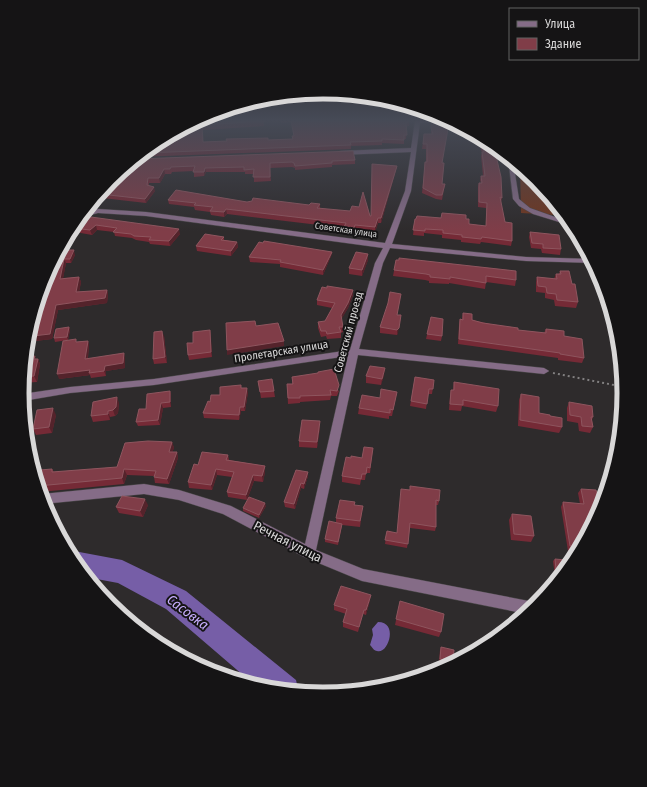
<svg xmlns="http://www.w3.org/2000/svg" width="647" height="787" viewBox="0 0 647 787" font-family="'Fira Sans Condensed',sans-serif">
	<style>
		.green { fill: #6f3721 }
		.water { fill: #765ea7 }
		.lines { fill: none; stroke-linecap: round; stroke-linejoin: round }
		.stream { stroke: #765ea7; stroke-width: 3.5 }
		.river { fill: #765ea7; fill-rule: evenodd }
		.minor-casing { stroke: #494748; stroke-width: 1 }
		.path { stroke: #828081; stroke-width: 2; stroke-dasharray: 2 3; stroke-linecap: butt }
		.minor { fill: #856c87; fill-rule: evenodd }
		.wall { fill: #752a36 }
		.shaded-wall { fill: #54232b }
		.building { fill: #803d48; stroke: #8e555e }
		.labels { text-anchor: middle; stroke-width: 4; stroke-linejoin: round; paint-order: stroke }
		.far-street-label { font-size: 9px; fill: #d9d8d8; stroke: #151415 }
		.street-label { font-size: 11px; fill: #d9d8d8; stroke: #151415 }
		.near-street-label { font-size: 13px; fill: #d9d8d8; stroke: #151415 }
		.near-water-label { font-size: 14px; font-style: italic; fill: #c7aefe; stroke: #151415 }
		.rim { fill: none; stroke: #d9d8d8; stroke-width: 5 }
	</style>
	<rect width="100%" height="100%" fill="#2e2b2c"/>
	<path class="green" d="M 520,167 L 537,180 L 572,223 L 556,215 L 521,213 Z"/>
	<path class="water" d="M 378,622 C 399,622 388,655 377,651 C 374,651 372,647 370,645 L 373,635 L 372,629 Z"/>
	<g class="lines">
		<path class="stream" d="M 624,384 L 622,395 L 624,403"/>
		<path class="river" d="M 74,551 L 122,560 L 186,591 L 296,680 L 299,693 L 264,689 L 257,687 L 166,609 L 118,583 L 86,577 L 69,553 Z"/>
		<g class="minor-casing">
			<g id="minor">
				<path d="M 415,121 L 445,121 L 420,123 L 411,191 L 392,244 L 526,257 L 592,259 L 594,263 L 526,261 L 390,248 L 383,263 L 359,349 L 544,368 L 549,371 L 544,374 L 358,355 L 316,550 L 363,569 L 534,602 L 539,604 L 527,614 L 362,581 L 304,557 L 223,514 L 179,500 L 144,494 L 43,504 L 41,495 L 42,494 L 144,484 L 179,490 L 231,506 L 305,544 L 348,356 L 154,385 L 70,393 L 23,401 L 22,394 L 70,387 L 154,379 L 350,350 L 375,263 L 383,248 L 146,216 L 98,213 L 80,218 L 83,213 L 98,209 L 146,212 L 385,243 L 405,191 L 411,152 L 340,155 L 337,153 L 340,151 L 411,148 Z"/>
				<path d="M 508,157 L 513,161 L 519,199 L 530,208 L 572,223 L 577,231 L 559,222 L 533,214 L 519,206 L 513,199 Z"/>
			</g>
		</g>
		<path class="path" d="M 553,373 L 624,387"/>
		<use href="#minor" class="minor"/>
	</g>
	<g class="wall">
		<path d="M 196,121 L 271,121 L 264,122 L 264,126 L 203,130 L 203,142 L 292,139 L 292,136 L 294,136 L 291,122 L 281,123 L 281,121 L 409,121 L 409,126 L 407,126 L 406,139 L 404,139 L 404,144 L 382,143 L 382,145 L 351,146 L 351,149 L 138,157 L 148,149 L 157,149 L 170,145 Z"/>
		<path d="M 431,121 L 442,163 L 442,184 L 445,184 L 442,200 L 436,199 L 422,193 L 425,162 L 426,162 L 426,149 L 422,149 L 424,134 L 431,134 Z"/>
		<path d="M 484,139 L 491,143 L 499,149 L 498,152 L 495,151 L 502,198 L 501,202 L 505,222 L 512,241 L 511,246 L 481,242 L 480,244 L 461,242 L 461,240 L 442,238 L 442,235 L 424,233 L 424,236 L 413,235 L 415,219 L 441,218 L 466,219 L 469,224 L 486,226 L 486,208 L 478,207 L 478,187 L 479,183 L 481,183 L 480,180 L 481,176 L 483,176 L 481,156 L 482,153 L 481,150 L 481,146 L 486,146 Z"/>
		<path d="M 136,159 L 355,160 L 355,164 L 332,165 L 332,167 L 295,170 L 295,168 L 292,167 L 270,168 L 271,181 L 254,182 L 254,174 L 245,174 L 245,172 L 206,172 L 204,176 L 194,177 L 194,171 L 172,172 L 171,174 L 165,174 L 160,183 L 149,183 L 149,186 L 155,191 L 146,203 L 102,198 L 100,194 Z"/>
		<path d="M 397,166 L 396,170 L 381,223 L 378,223 L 375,232 L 355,230 L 353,233 L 344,231 L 344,228 L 227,214 L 224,217 L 211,215 L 210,212 L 195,210 L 194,207 L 169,204 L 168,200 L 247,202 L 309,205 L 320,204 L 320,208 L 371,216 Z"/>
		<path d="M 87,217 L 180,234 L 170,246 L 150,244 L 149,242 L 136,240 L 132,238 L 115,236 L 114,232 L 97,230 L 92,235 L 75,232 L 73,228 Z"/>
		<path d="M 530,232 L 561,249 L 560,255 L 542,253 L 541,249 L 531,248 L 529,237 Z"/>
		<path d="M 224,237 L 224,240 L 237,242 L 238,247 L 231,256 L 197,251 L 196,246 Z"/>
		<path d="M 68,243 L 69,248 L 69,250 L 75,255 L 71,263 L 66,263 L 63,278 L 79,277 L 81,282 L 79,292 L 107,290 L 108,294 L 107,303 L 58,310 L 52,339 L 35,341 L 38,316 L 37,314 L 53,264 L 60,251 L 61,251 Z"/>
		<path d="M 332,252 L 331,256 L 323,275 L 280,267 L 280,264 L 250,262 L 249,257 Z"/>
		<path d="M 368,260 L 362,276 L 349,274 L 349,268 Z"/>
		<path d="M 396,260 L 516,280 L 515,286 L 486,282 L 485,289 L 449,283 L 449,284 L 429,283 L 429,281 L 425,280 L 393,276 Z"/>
		<path d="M 560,271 L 572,284 L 578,302 L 576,308 L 555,306 L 554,300 L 545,298 L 545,293 L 536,292 L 536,282 L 537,277 L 554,279 L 556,274 L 559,274 Z"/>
		<path d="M 353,290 L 353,295 L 348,308 L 341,319 L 343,327 L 343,332 L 341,333 L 341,338 L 327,339 L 326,336 L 321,337 L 318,328 L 318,322 L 325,321 L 332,308 L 317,305 L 317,300 Z"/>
		<path d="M 400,299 L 397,315 L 398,333 L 397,335 L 380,333 L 380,327 Z"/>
		<path d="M 463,313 L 472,320 L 518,330 L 544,333 L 546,329 L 564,336 L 584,358 L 582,363 L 558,360 L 558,358 L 458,344 L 459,325 L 460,319 L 462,319 Z"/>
		<path d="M 431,317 L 442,336 L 441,341 L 426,339 Z"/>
		<path d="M 69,327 L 70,330 L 68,340 L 55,342 L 54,338 Z"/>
		<path d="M 210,330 L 212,357 L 189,360 L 188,355 L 193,343 Z"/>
		<path d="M 164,336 L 167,363 L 154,364 L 153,359 Z"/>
		<path d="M 88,341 L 89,345 L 88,358 L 125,358 L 125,368 L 106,371 L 106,376 L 91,378 L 90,375 L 59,379 L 77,342 Z"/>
		<path d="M 26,358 L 38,359 L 40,364 L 37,382 L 23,383 Z"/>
		<path d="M 318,372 L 339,391 L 337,396 L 331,396 L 330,400 L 300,402 L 300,403 L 288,404 L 287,384 L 292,384 L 292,377 L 318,374 Z"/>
		<path d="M 384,375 L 381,385 L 366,383 L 366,376 Z"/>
		<path d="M 415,377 L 434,380 L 432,394 L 428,394 L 426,409 L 410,406 Z"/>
		<path d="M 258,381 L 274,391 L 275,397 L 261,398 Z"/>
		<path d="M 454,382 L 498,406 L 496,412 L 462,406 L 461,411 L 449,410 L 450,396 L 451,390 L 453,390 Z"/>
		<path d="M 241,388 L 248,392 L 245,411 L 241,411 L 239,420 L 204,418 L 203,413 L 210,402 Z"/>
		<path d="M 170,391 L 171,396 L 171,407 L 163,408 L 160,425 L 138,426 L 136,422 L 146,409 Z"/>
		<path d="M 397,392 L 392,416 L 389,416 L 389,419 L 358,414 L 359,408 L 380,398 Z"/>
		<path d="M 521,394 L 539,413 L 550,416 L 562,427 L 559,433 L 518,426 L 519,400 Z"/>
		<path d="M 569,402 L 593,417 L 592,420 L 593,427 L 590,433 L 579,431 L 578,423 L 567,421 L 567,408 Z"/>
		<path d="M 119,403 L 118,413 L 115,416 L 110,417 L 110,420 L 93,422 L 91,416 Z"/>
		<path d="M 56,415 L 52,433 L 36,435 L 33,429 Z"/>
		<path d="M 320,427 L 317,448 L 299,447 L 299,441 Z"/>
		<path d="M 172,442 L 174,448 L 172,452 L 177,452 L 178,458 L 169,484 L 155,483 L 154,477 L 154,476 L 127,475 L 124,484 L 40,492 L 35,478 L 38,477 L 52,469 L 54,472 L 117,467 Z"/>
		<path d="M 373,448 L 370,473 L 366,473 L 365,480 L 361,480 L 360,485 L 342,482 L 342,476 L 351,458 L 362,458 Z"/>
		<path d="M 228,455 L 229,460 L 265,466 L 265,472 L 263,482 L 254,481 L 247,500 L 228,497 L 227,492 L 232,477 L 217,475 L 212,490 L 189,488 L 188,482 L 198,465 Z"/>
		<path d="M 296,470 L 308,476 L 304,489 L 301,488 L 295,509 L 285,507 L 284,502 Z"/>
		<path d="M 410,486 L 439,501 L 438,505 L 436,505 L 436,527 L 435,531 L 410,528 L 407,548 L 385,544 L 387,531 L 397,533 L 401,493 L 410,490 Z"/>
		<path d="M 581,489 L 599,501 L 602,509 L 579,552 L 568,551 L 561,507 L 563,502 L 580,504 L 578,493 Z"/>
		<path d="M 355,502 L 355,505 L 362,512 L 360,527 L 342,525 L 338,545 L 325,542 L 325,539 L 336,523 L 336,518 Z"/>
		<path d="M 148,505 L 143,517 L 119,513 L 116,507 Z"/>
		<path d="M 266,506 L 259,518 L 243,511 L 243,508 Z"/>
		<path d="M 512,514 L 534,536 L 531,542 L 511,540 L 509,520 Z"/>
		<path d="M 555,559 L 568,569 L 556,584 L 553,561 Z"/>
		<path d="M 370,600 L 366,615 L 363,614 L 358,632 L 343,627 L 343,622 L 346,614 L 334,610 L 334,605 Z"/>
		<path d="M 400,601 L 441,632 L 439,637 L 395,625 Z"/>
		<path d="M 441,647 L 453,662 L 452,665 L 439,662 L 440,650 Z"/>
	</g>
	<g class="shaded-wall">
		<path d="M 397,166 L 396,170 L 381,223 L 381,218 Z"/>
		<path d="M 205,168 L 206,172 L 204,176 L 204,172 Z"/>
		<path d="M 164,169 L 165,174 L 160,183 L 159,178 Z"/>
		<path d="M 154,187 L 155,191 L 146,203 L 145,199 Z"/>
		<path d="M 226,209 L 227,214 L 224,217 L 224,212 Z"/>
		<path d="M 378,218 L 378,223 L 375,232 L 375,227 Z"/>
		<path d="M 96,225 L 97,230 L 92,235 L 90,230 Z"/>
		<path d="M 179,229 L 180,234 L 170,246 L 169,241 Z"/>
		<path d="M 237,242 L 238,247 L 231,256 L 231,251 Z"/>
		<path d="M 68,243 L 69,248 L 68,255 L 66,250 Z"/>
		<path d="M 74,250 L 75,255 L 71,263 L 70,259 Z"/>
		<path d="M 332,252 L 331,256 L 323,275 L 323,270 Z"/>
		<path d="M 368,254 L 368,260 L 362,276 L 362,270 Z"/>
		<path d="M 64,259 L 66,263 L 62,284 L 60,279 Z"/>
		<path d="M 79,277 L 81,282 L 78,297 L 76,292 Z"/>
		<path d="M 107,290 L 108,294 L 107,303 L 58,310 L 52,339 L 35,341 L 33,336 L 56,305 Z"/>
		<path d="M 353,290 L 353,295 L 348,308 L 341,320 L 341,315 Z"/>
		<path d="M 400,321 L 398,333 L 397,335 L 397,330 Z"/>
		<path d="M 69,327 L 70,330 L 68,340 L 67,337 Z"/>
		<path d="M 210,330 L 211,336 L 212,357 L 211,352 Z"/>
		<path d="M 162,331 L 164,336 L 167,363 L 165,357 Z"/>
		<path d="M 88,341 L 89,345 L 87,363 L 85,359 Z"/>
		<path d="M 284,341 L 284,346 L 227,355 L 227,350 Z"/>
		<path d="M 124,353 L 125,358 L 125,368 L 106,371 L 106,376 L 104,371 L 105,366 Z"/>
		<path d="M 35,356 L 37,362 L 38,359 L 40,364 L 37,382 L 34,376 Z"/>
		<path d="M 385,368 L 384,375 L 381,385 L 382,379 Z"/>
		<path d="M 90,370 L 89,373 L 90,375 L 59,379 L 57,374 Z"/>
		<path d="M 247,388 L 248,392 L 245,411 L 244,407 Z"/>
		<path d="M 170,391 L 171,396 L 171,407 L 170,402 Z"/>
		<path d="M 117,397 L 119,403 L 118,413 L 115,416 L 113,410 Z"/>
		<path d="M 161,403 L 163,408 L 160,425 L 158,420 Z"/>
		<path d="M 240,407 L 241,411 L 239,420 L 239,415 Z"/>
		<path d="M 53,408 L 56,415 L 52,433 L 49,427 Z"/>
		<path d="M 108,411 L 110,417 L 110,420 L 108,414 Z"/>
		<path d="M 320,421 L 320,427 L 317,448 L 317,442 Z"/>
		<path d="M 172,442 L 174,448 L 170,457 L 169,452 Z"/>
		<path d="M 177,452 L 178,458 L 169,484 L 167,479 Z"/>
		<path d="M 265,466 L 265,472 L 263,482 L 262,476 Z"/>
		<path d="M 124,469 L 127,475 L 124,484 L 122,478 Z"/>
		<path d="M 216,469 L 217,475 L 212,490 L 211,485 Z"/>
		<path d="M 308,472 L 308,476 L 304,489 L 304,484 Z"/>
		<path d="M 253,475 L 254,481 L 247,500 L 246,495 Z"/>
		<path d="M 301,483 L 301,488 L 295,509 L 294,504 Z"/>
		<path d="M 145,499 L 148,505 L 143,517 L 140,511 Z"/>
		<path d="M 265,503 L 266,506 L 259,518 L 259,515 Z"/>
		<path d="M 371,595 L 370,600 L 366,615 L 366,610 Z"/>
	</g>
	<g class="building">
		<path d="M 196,121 L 264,121 L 202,125 L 203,142 L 227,141 L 226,139 L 268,138 L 268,140 L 293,139 L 292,136 L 294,136 L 291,121 L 409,121 L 409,122 L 406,122 L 407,135 L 404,135 L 404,140 L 382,139 L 382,141 L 350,142 L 351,145 L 144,153 L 148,149 L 157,149 L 158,146 L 170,145 L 173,134 Z"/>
		<path d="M 431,121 L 448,121 L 449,123 L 442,163 L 444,163 L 442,184 L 445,184 L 442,195 L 436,195 L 423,188 L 425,162 L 427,162 L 427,144 L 423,144 L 424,134 L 433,134 L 431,128 Z"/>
		<path d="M 487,141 L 491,143 L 496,147 L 494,147 L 501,177 L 502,198 L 500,197 L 505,222 L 512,223 L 512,241 L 482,237 L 481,239 L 462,237 L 462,235 L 443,233 L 443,230 L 425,229 L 425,231 L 413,230 L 415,219 L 416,219 L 417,216 L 441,218 L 442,213 L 466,215 L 466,219 L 469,219 L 469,224 L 486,226 L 487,203 L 479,202 L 479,183 L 482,183 L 481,176 L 485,176 L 482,152 L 484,152 L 481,146 L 489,146 Z"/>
		<path d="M 353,151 L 355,160 L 332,161 L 332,163 L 295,166 L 294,163 L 292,162 L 270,163 L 270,177 L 253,177 L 254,169 L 244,170 L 244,167 L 205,168 L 204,172 L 193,172 L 195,166 L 171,167 L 170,169 L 164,169 L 159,178 L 148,178 L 147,185 L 154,187 L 145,199 L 100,194 L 108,187 L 111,180 L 136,159 Z"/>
		<path d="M 372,164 L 397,166 L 381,218 L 378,218 L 375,227 L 355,225 L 354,228 L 344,227 L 346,223 L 226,209 L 224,212 L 210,211 L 213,207 L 194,205 L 196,203 L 168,200 L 176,190 L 247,202 L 252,201 L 253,198 L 309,205 L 311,203 L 320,204 L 317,208 L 350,211 L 352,206 L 359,207 L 363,192 L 370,216 L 371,216 Z"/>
		<path d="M 87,217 L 91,217 L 179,229 L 169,241 L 149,240 L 151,237 L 134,236 L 131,234 L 113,232 L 117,228 L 96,225 L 90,230 L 73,228 Z"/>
		<path d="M 530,232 L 559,235 L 561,249 L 543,248 L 543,244 L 532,243 Z"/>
		<path d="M 205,234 L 224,237 L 221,240 L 237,242 L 231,251 L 196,246 Z"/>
		<path d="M 264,241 L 332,252 L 323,270 L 280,262 L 281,260 L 249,257 L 259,242 L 263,243 Z"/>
		<path d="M 65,242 L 68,243 L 66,250 L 74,250 L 70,259 L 64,259 L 60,279 L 79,277 L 76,292 L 107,290 L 105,298 L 56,305 L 50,334 L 33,336 L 38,314 L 37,314 L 39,304 L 48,272 L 56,259 L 55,259 L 60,251 L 61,251 Z"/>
		<path d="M 356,252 L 368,254 L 362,270 L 349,268 Z"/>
		<path d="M 399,258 L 516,271 L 516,280 L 486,276 L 486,283 L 450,277 L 450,279 L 430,277 L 430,275 L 426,274 L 394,270 L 396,260 L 399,260 Z"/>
		<path d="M 560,271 L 569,271 L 572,284 L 575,284 L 578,302 L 557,300 L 556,294 L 547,293 L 546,287 L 538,286 L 537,277 L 557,279 L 556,274 L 561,274 Z"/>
		<path d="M 327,286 L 353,290 L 348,303 L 341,315 L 343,327 L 339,327 L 341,332 L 327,334 L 326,331 L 321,331 L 318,322 L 325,321 L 335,303 L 317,300 L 322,287 L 327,288 Z"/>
		<path d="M 390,292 L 401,294 L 397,315 L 401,315 L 399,328 L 397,330 L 380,327 L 388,303 Z"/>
		<path d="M 463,313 L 472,314 L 472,320 L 483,323 L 518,328 L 518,330 L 546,333 L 546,329 L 564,331 L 564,336 L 582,339 L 584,358 L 560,354 L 560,353 L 459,339 L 460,319 L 463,320 Z"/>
		<path d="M 431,317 L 443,319 L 442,336 L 427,334 Z"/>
		<path d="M 255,321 L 256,326 L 278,323 L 284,341 L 227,350 L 226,323 Z"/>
		<path d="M 69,327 L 67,337 L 54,338 L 56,329 Z"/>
		<path d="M 210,330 L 211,352 L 188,355 L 187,343 L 193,343 L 193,332 Z"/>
		<path d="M 162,331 L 165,357 L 153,359 L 154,332 Z"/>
		<path d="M 76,339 L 76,342 L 88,341 L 85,359 L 124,353 L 123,363 L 105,366 L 104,371 L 89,373 L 90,370 L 57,374 L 63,341 Z"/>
		<path d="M 35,356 L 34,359 L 38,359 L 34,376 L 24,377 L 26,358 Z"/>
		<path d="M 370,366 L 385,368 L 382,379 L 366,376 Z"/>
		<path d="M 334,369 L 339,385 L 337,391 L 330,390 L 331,395 L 300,396 L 300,398 L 288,398 L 287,384 L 293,384 L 292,377 L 318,373 L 318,372 Z"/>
		<path d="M 415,377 L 434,380 L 433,389 L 429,389 L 427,404 L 411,401 Z"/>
		<path d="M 272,379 L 274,391 L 260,392 L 258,381 Z"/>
		<path d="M 454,382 L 499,389 L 498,406 L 463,400 L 463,405 L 450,404 L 451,390 L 454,390 Z"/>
		<path d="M 241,385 L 241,388 L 247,388 L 244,407 L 240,407 L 239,415 L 203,413 L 208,401 L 210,402 L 211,395 L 220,395 L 220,387 Z"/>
		<path d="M 381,389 L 397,392 L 393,410 L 390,409 L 390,413 L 359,408 L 362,395 L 380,398 Z"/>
		<path d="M 170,391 L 170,402 L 161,403 L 158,420 L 136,422 L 139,409 L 146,409 L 147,394 Z"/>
		<path d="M 521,394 L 539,397 L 539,413 L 550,415 L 550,416 L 562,418 L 562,427 L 520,420 Z"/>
		<path d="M 117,397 L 116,407 L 113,410 L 108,411 L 108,414 L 91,416 L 93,402 Z"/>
		<path d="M 569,402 L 592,406 L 593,417 L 591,417 L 593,427 L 582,426 L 581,417 L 570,415 Z"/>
		<path d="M 53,408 L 49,427 L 33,429 L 37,410 Z"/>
		<path d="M 302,420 L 320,421 L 317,442 L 299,441 Z"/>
		<path d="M 148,441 L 172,442 L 169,452 L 177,452 L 167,479 L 154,477 L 156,471 L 124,469 L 122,478 L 38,486 L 35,478 L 38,477 L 40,470 L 52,469 L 52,472 L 117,467 L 125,443 Z"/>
		<path d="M 364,447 L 373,448 L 370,468 L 367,467 L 366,474 L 362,474 L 361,479 L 342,476 L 346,457 L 351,458 L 351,456 L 362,458 Z"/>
		<path d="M 202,452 L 228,455 L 226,460 L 265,466 L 262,476 L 253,475 L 246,495 L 227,492 L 234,472 L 216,469 L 211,485 L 188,482 L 194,464 L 198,465 Z"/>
		<path d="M 296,470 L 308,472 L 304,484 L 301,483 L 294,504 L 284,502 Z"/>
		<path d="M 410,486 L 440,490 L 439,501 L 436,500 L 436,527 L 410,523 L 408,544 L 385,540 L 387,531 L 397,533 L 401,489 L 410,490 Z"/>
		<path d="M 581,489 L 596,490 L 599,501 L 604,502 L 602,509 L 582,547 L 570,546 L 563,502 L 584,504 Z"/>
		<path d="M 122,496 L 145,499 L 140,511 L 116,507 Z"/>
		<path d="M 249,497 L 265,503 L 259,515 L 243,508 Z"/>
		<path d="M 340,500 L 355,502 L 354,505 L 363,506 L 360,521 L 336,518 Z"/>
		<path d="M 512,514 L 531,516 L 534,536 L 514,534 Z"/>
		<path d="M 329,521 L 342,524 L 338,542 L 325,539 Z"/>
		<path d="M 555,559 L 566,560 L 568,569 L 557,581 Z"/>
		<path d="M 341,586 L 371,595 L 366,610 L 364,610 L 359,627 L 343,622 L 347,609 L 334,605 Z"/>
		<path d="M 400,601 L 444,614 L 441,632 L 396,619 Z"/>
		<path d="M 441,647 L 454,650 L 453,662 L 440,659 Z"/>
	</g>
	<linearGradient id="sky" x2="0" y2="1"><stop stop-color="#191818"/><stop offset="0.52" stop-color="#464a56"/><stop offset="1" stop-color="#464a56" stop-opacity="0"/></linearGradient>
	<rect width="647" height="231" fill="url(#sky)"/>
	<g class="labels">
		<g class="far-street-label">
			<text transform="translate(346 230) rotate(8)" y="3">Советская улица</text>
		</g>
		<g class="street-label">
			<text transform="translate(348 332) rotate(-75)" y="4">Советский проезд</text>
			<text transform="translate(281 351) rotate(-9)" y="4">Пролетарская улица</text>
		</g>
		<g class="near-street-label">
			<text transform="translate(288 541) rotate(27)" y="5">Речная улица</text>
		</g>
		<g class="near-water-label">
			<text transform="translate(188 612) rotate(37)" y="5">Сасовка</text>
		</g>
	</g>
	<path d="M0 0H647V787H0ZM29 393a294 294 0 1 1 588 0a294 294 0 1 1-588 0Z" fill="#151415" fill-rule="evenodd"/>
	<path class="rim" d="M29 393a294 294 0 1 1 588 0a294 294 0 1 1-588 0Z"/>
	<rect x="509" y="8" width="130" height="52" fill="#151415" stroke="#636263"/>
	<rect x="517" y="21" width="20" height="6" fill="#856c87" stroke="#636263"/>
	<text x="545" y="28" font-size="12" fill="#d9d8d8">Улица</text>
	<rect x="517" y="38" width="20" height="12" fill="#803d48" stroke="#636263"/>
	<text x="545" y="48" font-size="12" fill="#d9d8d8">Здание</text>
</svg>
